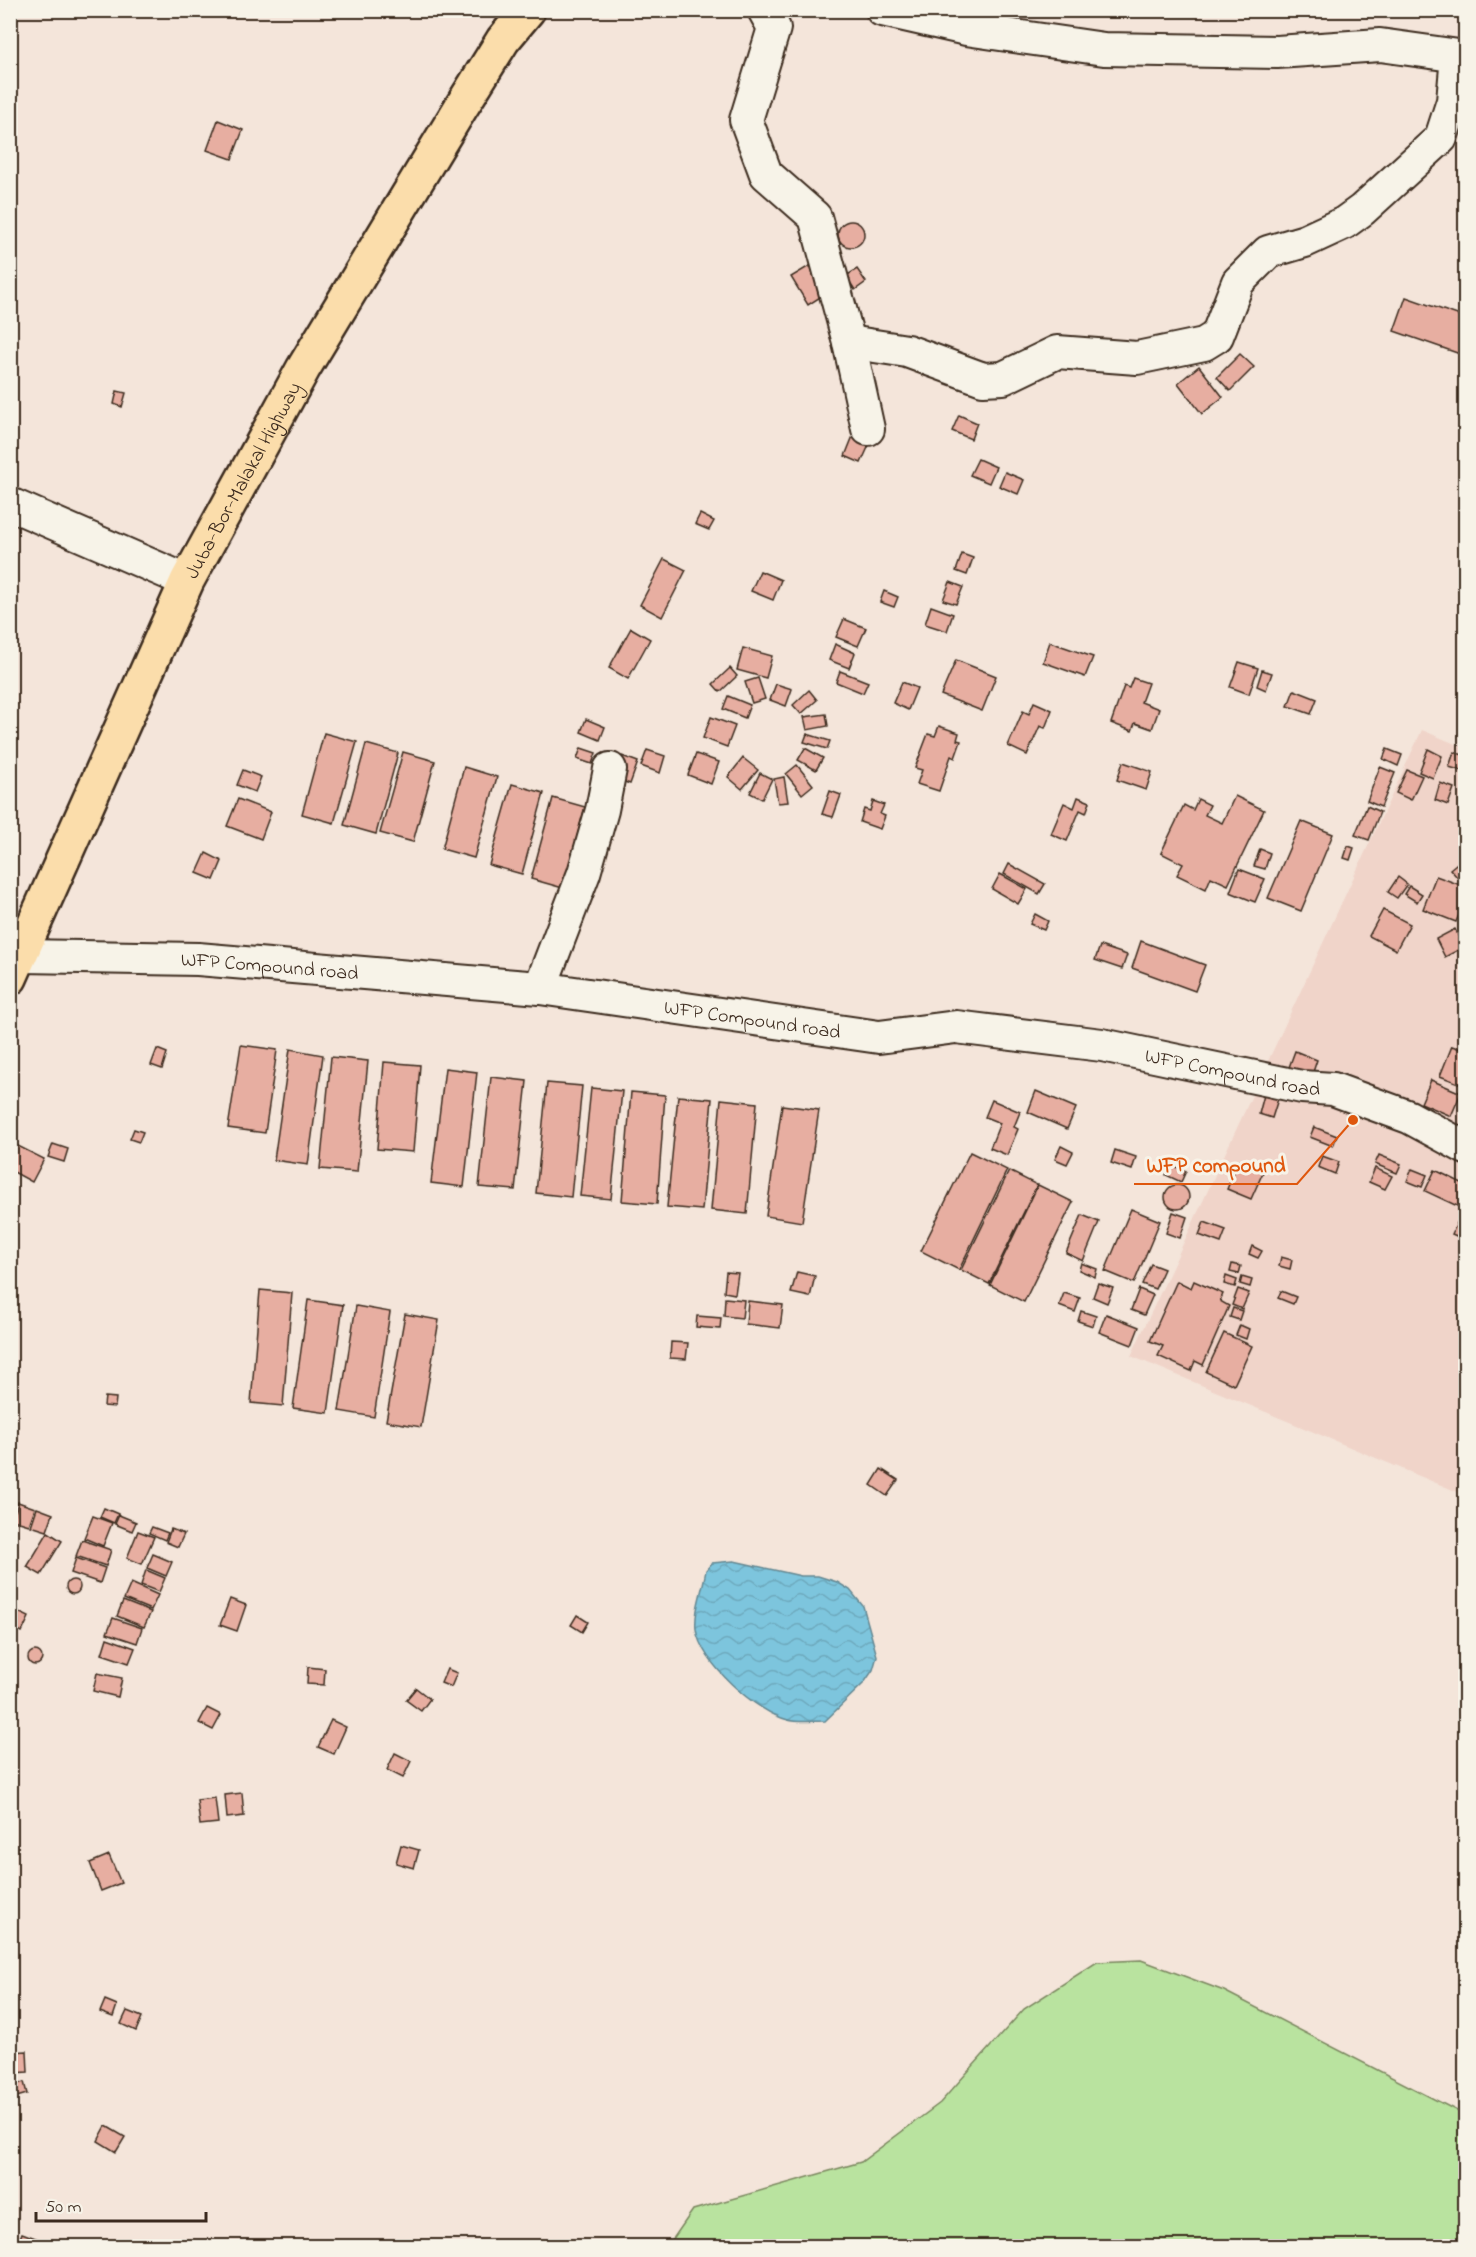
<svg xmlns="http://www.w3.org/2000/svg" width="1476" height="2257" viewBox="0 0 1476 2257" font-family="'Indie Flower',sans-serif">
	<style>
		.built { fill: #f0d4c9 }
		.grass { fill: #b9e39f; stroke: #7a865e; stroke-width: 1.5 }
		.water { fill: url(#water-waves); stroke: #638791; stroke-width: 1.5 }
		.building { fill: #e7aea1; stroke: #3b2a1e; stroke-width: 1.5 }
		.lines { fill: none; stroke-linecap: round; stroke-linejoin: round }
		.minor-casing { stroke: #3b2a1e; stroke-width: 36 }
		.major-casing { stroke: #3b2a1e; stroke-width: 38 }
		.minor { stroke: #f7f3e8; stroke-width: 32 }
		.major { stroke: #fbddab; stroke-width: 33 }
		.labels { text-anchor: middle; stroke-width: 6; stroke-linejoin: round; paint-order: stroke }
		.street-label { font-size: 20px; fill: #3b2a1e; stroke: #f7f3e8 }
		.leader { fill: none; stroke: #df570d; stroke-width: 2 }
		.callout-dot { fill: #df570d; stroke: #f7f3e8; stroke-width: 2 }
		.callout-label { font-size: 21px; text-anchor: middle; font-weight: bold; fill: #df570d; stroke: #f7f3e8; stroke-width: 6; stroke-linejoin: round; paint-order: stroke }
	</style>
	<defs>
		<pattern id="water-waves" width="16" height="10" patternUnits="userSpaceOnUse" patternTransform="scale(1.5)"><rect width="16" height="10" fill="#7dc5dd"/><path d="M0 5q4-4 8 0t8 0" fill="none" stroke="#6da9bd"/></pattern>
	</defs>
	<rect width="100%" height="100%" fill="#f4e5da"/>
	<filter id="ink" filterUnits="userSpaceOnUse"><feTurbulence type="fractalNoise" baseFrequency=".0167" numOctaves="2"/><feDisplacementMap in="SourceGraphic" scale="12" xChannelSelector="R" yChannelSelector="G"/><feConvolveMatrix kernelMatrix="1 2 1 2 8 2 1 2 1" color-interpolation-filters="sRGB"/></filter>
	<g filter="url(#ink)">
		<path class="built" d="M 1422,730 L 1465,748 L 1465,1495 L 1131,1356 Z"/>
		<path class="grass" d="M 1141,1960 L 1224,1991 L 1465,2115 L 1465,2246 L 668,2246 L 693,2210 L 861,2162 L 940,2103 L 1024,2009 L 1097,1962 Z"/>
		<path class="water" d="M 734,1561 L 801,1576 L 818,1576 L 837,1582 L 850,1590 L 863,1606 L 877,1656 L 873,1670 L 864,1683 L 825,1721 C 813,1721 799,1723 788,1720 C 757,1713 700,1662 696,1629 C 694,1611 703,1589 706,1570 L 712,1563 Z"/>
		<g class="building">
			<path d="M 218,120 L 243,130 L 232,159 L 207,150 Z"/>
			<circle cx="851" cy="234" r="13"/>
			<path d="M 811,265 L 828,292 L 808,305 L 791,277 Z"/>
			<path d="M 857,269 L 866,282 L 855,290 L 846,276 Z"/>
			<path d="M 1406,297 L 1466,318 L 1466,347 L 1463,355 L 1394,331 Z"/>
			<path d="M 1240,354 L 1254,367 L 1230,391 L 1217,377 Z"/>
			<path d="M 1199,366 L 1223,397 L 1202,414 L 1178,383 Z"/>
			<path d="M 117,391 L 126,393 L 122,407 L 114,404 Z"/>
			<path d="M 959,415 L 977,423 L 971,439 L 952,431 Z"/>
			<path d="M 853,436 L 870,443 L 861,463 L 845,456 Z"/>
			<path d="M 978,459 L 996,467 L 989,483 L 970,475 Z"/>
			<path d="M 1005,472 L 1024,480 L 1018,494 L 999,486 Z"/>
			<path d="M 700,514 L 714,521 L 709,530 L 695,524 Z"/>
			<path d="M 962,554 L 973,558 L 967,575 L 956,571 Z"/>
			<path d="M 664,559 L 686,570 L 662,617 L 640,605 Z"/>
			<path d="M 760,571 L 781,580 L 773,600 L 751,591 Z"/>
			<path d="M 950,582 L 963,587 L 956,604 L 943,600 Z"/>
			<path d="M 884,591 L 898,597 L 894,607 L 880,602 Z"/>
			<path d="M 931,606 L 953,614 L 947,631 L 925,624 Z"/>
			<path d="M 844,619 L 866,628 L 858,646 L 836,637 Z"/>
			<path d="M 631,628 L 650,639 L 628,679 L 609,668 Z"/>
			<path d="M 1050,642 L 1093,657 L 1085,677 L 1043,662 Z"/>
			<path d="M 835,644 L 855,653 L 849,668 L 829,660 Z"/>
			<path d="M 743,648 L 772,656 L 766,678 L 737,670 Z"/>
			<path d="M 956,660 L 996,676 L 982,711 L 941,695 Z"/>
			<path d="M 1239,662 L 1258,668 L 1249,694 L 1230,687 Z"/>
			<path d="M 730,668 L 737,676 L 720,692 L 713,684 Z"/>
			<path d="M 1262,670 L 1272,673 L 1266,690 L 1257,686 Z"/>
			<path d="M 840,671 L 868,682 L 863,693 L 836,682 Z"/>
			<path d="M 758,678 L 765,699 L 752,703 L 745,682 Z"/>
			<path d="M 1133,678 L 1148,683 L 1141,702 L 1159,709 L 1152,729 L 1135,723 L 1132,731 L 1111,723 L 1124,686 L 1129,688 Z"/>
			<path d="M 902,682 L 917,688 L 908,710 L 893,703 Z"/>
			<path d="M 776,684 L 792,689 L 786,706 L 770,700 Z"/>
			<path d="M 809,690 L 817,700 L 801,714 L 793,705 Z"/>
			<path d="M 1294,690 L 1317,699 L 1311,714 L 1288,706 Z"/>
			<path d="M 728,696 L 750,705 L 745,718 L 723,709 Z"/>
			<path d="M 1034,702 L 1052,710 L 1045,728 L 1040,726 L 1027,755 L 1008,746 L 1023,711 L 1029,714 Z"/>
			<path d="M 826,714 L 828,726 L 807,730 L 804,717 Z"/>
			<path d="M 711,717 L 735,726 L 727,747 L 703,738 Z"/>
			<path d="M 586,719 L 605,727 L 600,740 L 581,732 Z"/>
			<path d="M 939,726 L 959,733 L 957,740 L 961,741 L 955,758 L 951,756 L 939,791 L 917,784 L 922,770 L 915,768 L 928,734 L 935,736 Z"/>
			<path d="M 324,733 L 357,742 L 334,823 L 302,814 Z"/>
			<path d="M 807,734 L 830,741 L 827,749 L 804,742 Z"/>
			<path d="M 366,744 L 398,753 L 376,834 L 344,825 Z"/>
			<path d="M 581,748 L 596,753 L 592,764 L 577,759 Z"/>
			<path d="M 805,748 L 823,758 L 816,770 L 798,760 Z"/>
			<path d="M 1387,749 L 1402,755 L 1398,766 L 1383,759 Z"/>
			<path d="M 1428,749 L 1442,756 L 1433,778 L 1419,772 Z"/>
			<path d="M 647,750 L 665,756 L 660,773 L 641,766 Z"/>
			<path d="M 403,752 L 435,761 L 413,842 L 380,833 Z"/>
			<path d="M 1454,752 L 1466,756 L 1466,772 L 1449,767 Z"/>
			<path d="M 696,754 L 719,762 L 711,784 L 688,775 Z"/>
			<path d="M 622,756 L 638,762 L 630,784 L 614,778 Z"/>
			<path d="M 743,758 L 758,770 L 742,789 L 728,777 Z"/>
			<path d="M 1123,762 L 1152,772 L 1146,790 L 1117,780 Z"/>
			<path d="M 797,765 L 813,785 L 802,794 L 786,774 Z"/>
			<path d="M 464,767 L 497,777 L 474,858 L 442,849 Z"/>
			<path d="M 1380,767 L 1395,773 L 1381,807 L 1367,801 Z"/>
			<path d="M 243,770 L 261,777 L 255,792 L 237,785 Z"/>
			<path d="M 1407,770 L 1422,776 L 1411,800 L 1396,793 Z"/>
			<path d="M 760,773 L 772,779 L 762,799 L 750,793 Z"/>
			<path d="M 784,777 L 788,802 L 778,803 L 774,779 Z"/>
			<path d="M 1440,783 L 1454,788 L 1448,805 L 1435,800 Z"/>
			<path d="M 512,784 L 544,793 L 522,874 L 489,865 Z"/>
			<path d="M 830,791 L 841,795 L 833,817 L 822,814 Z"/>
			<path d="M 1235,796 L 1264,810 L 1228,885 L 1211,877 L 1206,889 L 1177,875 L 1183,864 L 1161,853 L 1184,805 L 1193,810 L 1198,799 L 1210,805 L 1205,815 L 1222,823 Z"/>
			<path d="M 1078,797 L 1090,802 L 1086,813 L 1080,810 L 1067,841 L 1051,834 L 1064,803 L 1074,808 Z"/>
			<path d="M 553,798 L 585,807 L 563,888 L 531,879 Z"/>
			<path d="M 238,799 L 271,812 L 261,839 L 227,826 Z"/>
			<path d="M 873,801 L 884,805 L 880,814 L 885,816 L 880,829 L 860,822 L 864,809 L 870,811 Z"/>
			<path d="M 1367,806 L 1380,812 L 1369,840 L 1355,835 Z"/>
			<path d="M 1301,821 L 1333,834 L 1301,911 L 1268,898 Z"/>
			<path d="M 1348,846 L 1354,848 L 1350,860 L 1344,858 Z"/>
			<path d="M 1260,849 L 1270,853 L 1265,869 L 1254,866 Z"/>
			<path d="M 206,853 L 222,861 L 214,880 L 197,873 Z"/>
			<path d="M 1461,860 L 1466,865 L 1464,885 L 1450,869 Z"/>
			<path d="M 1009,864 L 1045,884 L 1039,894 L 1004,874 Z"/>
			<path d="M 1239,869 L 1265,879 L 1255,902 L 1230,892 Z"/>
			<path d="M 1000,874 L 1027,889 L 1018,904 L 992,889 Z"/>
			<path d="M 1436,876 L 1466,887 L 1466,898 L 1456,922 L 1423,909 Z"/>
			<path d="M 1398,877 L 1407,884 L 1397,898 L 1388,892 Z"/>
			<path d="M 1409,886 L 1422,894 L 1417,902 L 1404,894 Z"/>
			<path d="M 1383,910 L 1410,924 L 1396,950 L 1369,936 Z"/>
			<path d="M 1035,914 L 1048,921 L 1044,930 L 1030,924 Z"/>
			<path d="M 1455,929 L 1464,947 L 1445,957 L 1436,939 Z"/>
			<path d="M 1141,941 L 1205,965 L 1195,991 L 1132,968 Z"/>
			<path d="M 1100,946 L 1127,955 L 1122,969 L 1095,960 Z"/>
			<path d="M 241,1045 L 277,1050 L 265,1133 L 228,1128 Z"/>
			<path d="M 1452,1046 L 1466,1051 L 1466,1086 L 1440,1076 Z"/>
			<path d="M 157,1049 L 167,1053 L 162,1069 L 151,1065 Z"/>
			<path d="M 290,1049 L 323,1055 L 308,1165 L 274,1160 Z"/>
			<path d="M 1295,1051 L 1317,1060 L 1311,1078 L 1288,1070 Z"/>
			<path d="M 331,1057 L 368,1061 L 357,1172 L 320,1169 Z"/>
			<path d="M 384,1062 L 420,1065 L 413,1152 L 377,1149 Z"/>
			<path d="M 445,1068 L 477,1072 L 464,1187 L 431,1183 Z"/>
			<path d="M 491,1077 L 527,1081 L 515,1190 L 479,1187 Z"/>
			<path d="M 1431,1080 L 1461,1093 L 1451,1116 L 1421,1103 Z"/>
			<path d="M 547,1083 L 582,1086 L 571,1197 L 536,1193 Z"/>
			<path d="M 591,1088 L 622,1091 L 611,1199 L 580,1196 Z"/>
			<path d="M 1036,1091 L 1076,1108 L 1067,1129 L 1028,1112 Z"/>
			<path d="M 631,1092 L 665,1095 L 657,1204 L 622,1201 Z"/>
			<path d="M 1264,1095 L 1278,1099 L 1272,1118 L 1259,1114 Z"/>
			<path d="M 678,1096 L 712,1099 L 702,1210 L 667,1207 Z"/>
			<path d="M 721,1099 L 757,1103 L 747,1214 L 711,1210 Z"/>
			<path d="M 992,1100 L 1020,1112 L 1014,1127 L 1018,1129 L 1007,1155 L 990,1148 L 1000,1123 L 985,1117 Z"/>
			<path d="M 782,1105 L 819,1110 L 802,1222 L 766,1216 Z"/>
			<path d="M 1314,1127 L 1337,1136 L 1333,1146 L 1310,1137 Z"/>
			<path d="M 134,1129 L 143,1132 L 139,1142 L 130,1139 Z"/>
			<path d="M 10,1142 L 44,1159 L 32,1182 L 10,1170 Z"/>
			<path d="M 53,1144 L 68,1149 L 64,1162 L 48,1157 Z"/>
			<path d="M 1061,1146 L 1073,1152 L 1067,1164 L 1055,1159 Z"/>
			<path d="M 1115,1150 L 1136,1157 L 1132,1170 L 1111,1163 Z"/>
			<path d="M 970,1152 L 1007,1170 L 959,1270 L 921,1251 Z"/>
			<path d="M 1379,1155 L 1401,1164 L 1397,1173 L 1375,1164 Z"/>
			<path d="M 1322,1156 L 1339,1162 L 1335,1174 L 1318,1167 Z"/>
			<path d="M 1239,1160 L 1264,1170 L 1251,1199 L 1227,1189 Z"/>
			<path d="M 1171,1165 L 1186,1171 L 1181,1182 L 1166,1175 Z"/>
			<path d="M 1375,1168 L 1392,1176 L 1385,1189 L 1369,1182 Z"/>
			<path d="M 1412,1169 L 1427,1175 L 1422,1187 L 1407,1181 Z"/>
			<path d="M 1435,1170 L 1466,1185 L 1466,1210 L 1425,1191 Z"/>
			<path d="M 1009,1171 L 1037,1185 L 989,1284 L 961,1270 Z"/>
			<path d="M 1038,1185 L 1073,1202 L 1024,1302 L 990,1285 Z"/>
			<circle cx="1177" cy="1197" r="12"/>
			<path d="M 1131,1209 L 1160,1221 L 1134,1283 L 1105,1271 Z"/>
			<path d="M 1173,1212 L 1187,1217 L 1180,1238 L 1166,1233 Z"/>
			<path d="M 1462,1212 L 1466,1214 L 1466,1240 L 1452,1234 Z"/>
			<path d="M 1082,1215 L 1099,1222 L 1083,1261 L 1066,1253 Z"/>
			<path d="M 1204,1222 L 1226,1230 L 1221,1243 L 1199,1235 Z"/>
			<path d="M 1252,1246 L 1262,1251 L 1258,1258 L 1249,1254 Z"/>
			<path d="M 1281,1257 L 1292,1260 L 1290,1269 L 1279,1266 Z"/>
			<path d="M 1081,1263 L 1097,1269 L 1095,1277 L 1079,1270 Z"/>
			<path d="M 1151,1264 L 1164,1269 L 1155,1289 L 1142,1284 Z"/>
			<path d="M 1232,1264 L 1241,1266 L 1239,1274 L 1230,1272 Z"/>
			<path d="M 726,1272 L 738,1273 L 735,1294 L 724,1292 Z"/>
			<path d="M 797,1272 L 815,1276 L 810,1297 L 791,1293 Z"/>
			<path d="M 1226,1276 L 1237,1280 L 1235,1287 L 1224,1284 Z"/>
			<path d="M 1242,1277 L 1252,1280 L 1250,1287 L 1240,1284 Z"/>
			<path d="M 1177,1281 L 1191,1288 L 1194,1281 L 1223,1294 L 1220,1301 L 1229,1306 L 1203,1365 L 1195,1361 L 1191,1371 L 1158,1356 L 1163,1346 L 1150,1341 Z"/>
			<path d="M 1098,1283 L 1113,1288 L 1107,1303 L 1093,1297 Z"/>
			<path d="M 1139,1289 L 1153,1295 L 1144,1315 L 1131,1310 Z"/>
			<path d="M 1238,1289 L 1249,1293 L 1242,1309 L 1232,1305 Z"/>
			<path d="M 260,1290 L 292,1293 L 283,1406 L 251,1403 Z"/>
			<path d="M 1281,1291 L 1296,1297 L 1293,1304 L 1278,1298 Z"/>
			<path d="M 1064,1293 L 1080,1298 L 1075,1312 L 1059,1306 Z"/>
			<path d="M 725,1298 L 744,1300 L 742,1318 L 724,1316 Z"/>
			<path d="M 308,1300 L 343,1305 L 328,1413 L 293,1408 Z"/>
			<path d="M 748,1301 L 783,1305 L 780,1328 L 746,1324 Z"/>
			<path d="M 356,1306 L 390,1312 L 374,1417 L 339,1411 Z"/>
			<path d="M 1233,1308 L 1242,1311 L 1239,1320 L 1230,1317 Z"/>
			<path d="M 1081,1311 L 1096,1316 L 1093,1326 L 1078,1321 Z"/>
			<path d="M 405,1314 L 439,1320 L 421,1427 L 386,1421 Z"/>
			<path d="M 1106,1314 L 1139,1327 L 1132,1345 L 1099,1332 Z"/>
			<path d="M 697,1316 L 721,1318 L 720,1329 L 696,1327 Z"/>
			<path d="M 1240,1325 L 1249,1329 L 1246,1339 L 1236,1335 Z"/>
			<path d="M 1224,1333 L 1252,1346 L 1234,1385 L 1206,1372 Z"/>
			<path d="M 671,1342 L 688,1343 L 686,1359 L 670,1358 Z"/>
			<path d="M 105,1397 L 116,1398 L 115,1407 L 104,1406 Z"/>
			<path d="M 881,1469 L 898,1480 L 887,1496 L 871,1485 Z"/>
			<path d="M 18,1502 L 35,1508 L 29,1525 L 13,1520 Z"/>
			<path d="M 37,1508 L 53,1514 L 47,1531 L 31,1526 Z"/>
			<path d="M 104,1508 L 118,1514 L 114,1523 L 100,1517 Z"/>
			<path d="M 119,1515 L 136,1522 L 132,1531 L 115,1524 Z"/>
			<path d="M 93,1516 L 112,1523 L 103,1546 L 84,1538 Z"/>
			<path d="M 152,1527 L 168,1533 L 165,1540 L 149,1533 Z"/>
			<path d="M 171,1529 L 184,1534 L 178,1547 L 166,1542 Z"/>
			<path d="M 138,1531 L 154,1537 L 142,1564 L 127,1558 Z"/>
			<path d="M 48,1532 L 62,1541 L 41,1575 L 27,1567 Z"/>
			<path d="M 82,1540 L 111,1550 L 106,1566 L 76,1556 Z"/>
			<path d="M 153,1554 L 172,1562 L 166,1576 L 147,1568 Z"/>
			<path d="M 76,1558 L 105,1568 L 100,1583 L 71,1573 Z"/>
			<path d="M 146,1570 L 165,1578 L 159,1592 L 141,1585 Z"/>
			<circle cx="73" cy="1587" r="7"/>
			<path d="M 131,1583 L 158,1595 L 151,1610 L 124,1599 Z"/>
			<path d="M 230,1599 L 246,1605 L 237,1631 L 220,1625 Z"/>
			<path d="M 123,1601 L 151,1612 L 144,1627 L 117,1616 Z"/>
			<path d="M 14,1610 L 29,1617 L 22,1632 L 10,1626 L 10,1617 Z"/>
			<path d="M 577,1615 L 588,1622 L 582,1632 L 571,1625 Z"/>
			<path d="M 113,1618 L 142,1628 L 137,1643 L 107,1633 Z"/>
			<path d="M 107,1638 L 135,1648 L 129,1663 L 102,1654 Z"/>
			<circle cx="35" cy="1658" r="7"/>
			<path d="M 308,1667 L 325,1669 L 324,1685 L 307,1684 Z"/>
			<path d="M 447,1669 L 457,1673 L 451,1687 L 441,1683 Z"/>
			<path d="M 97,1673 L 122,1678 L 118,1697 L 93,1691 Z"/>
			<path d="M 416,1688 L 430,1699 L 421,1711 L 406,1700 Z"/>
			<path d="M 207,1708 L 221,1715 L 213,1730 L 199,1723 Z"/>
			<path d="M 331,1720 L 346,1727 L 334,1754 L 318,1747 Z"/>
			<path d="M 395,1753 L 411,1761 L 403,1778 L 387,1770 Z"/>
			<path d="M 242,1793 L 244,1816 L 227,1818 L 225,1795 Z"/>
			<path d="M 215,1798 L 218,1823 L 200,1825 L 197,1800 Z"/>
			<path d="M 401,1845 L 419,1850 L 414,1868 L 396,1863 Z"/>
			<path d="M 109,1855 L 121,1883 L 101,1891 L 90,1863 Z"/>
			<path d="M 105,2000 L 117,2005 L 113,2017 L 100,2012 Z"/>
			<path d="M 127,2011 L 142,2017 L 136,2031 L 121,2024 Z"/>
			<path d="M 27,2051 L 28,2072 L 13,2073 L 11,2052 Z"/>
			<path d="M 24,2082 L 27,2094 L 13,2098 L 10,2086 Z"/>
			<path d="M 106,2126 L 125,2137 L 116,2152 L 98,2141 Z"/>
			<path d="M 22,2233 L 38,2239 L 35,2246 L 17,2246 Z"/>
		</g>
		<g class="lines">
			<g class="minor-casing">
				<g id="minor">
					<path d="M 764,10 L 774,28 L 746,120 L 766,174 L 815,217 L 849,342 L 868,429"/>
					<path d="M 882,10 L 966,29 L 1104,49 L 1277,52 L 1380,45 L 1466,57"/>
					<path d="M 849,342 L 907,351 L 983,379 L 1003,378 L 1057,352 L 1137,358 L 1204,344 L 1217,336 L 1238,282 L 1268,252 L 1305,241 L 1344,223 L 1362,210 L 1441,138 L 1453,101 L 1457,56"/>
					<path d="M 10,504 L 187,581"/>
					<path id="s1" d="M 22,956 L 198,959 L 540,988 L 879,1037 L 956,1027 L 1102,1045 L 1302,1087 L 1333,1089 L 1409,1117 L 1466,1148"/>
					<path d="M 540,988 L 584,873 L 602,810 L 610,769"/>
				</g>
			</g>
			<g class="major-casing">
				<g id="major">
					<path id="s2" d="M 10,978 L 187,581 L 303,369 L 460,109 L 503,40 L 528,10"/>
				</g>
			</g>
			<use href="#minor" class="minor"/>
			<use href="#major" class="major"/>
		</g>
	</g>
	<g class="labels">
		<g class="street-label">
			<text dy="7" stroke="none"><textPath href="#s2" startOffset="550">Juba-Bor-Malakal Highway</textPath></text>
			<text dy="7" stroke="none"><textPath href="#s1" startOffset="248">WFP Compound road</textPath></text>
			<text dy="7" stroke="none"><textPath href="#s1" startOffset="734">WFP Compound road</textPath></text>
			<text dy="7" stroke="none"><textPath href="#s1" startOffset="1220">WFP Compound road</textPath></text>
		</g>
	</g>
	<path class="leader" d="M1353 1120L1297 1184H1134"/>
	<circle class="callout-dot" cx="1353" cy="1120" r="6"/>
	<g class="callout-label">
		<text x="1216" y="1172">WFP compound</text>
	</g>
	<rect width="1476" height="2257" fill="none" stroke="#f7f3e8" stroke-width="36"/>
	<rect x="18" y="18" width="1440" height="2221" fill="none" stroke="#3b2a1e" stroke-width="2" filter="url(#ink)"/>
	<path d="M36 2212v9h170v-9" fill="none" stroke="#3b2a1e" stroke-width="3"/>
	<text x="45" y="2212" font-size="18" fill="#3b2a1e" stroke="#f7f3e8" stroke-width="4.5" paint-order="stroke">50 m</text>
</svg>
